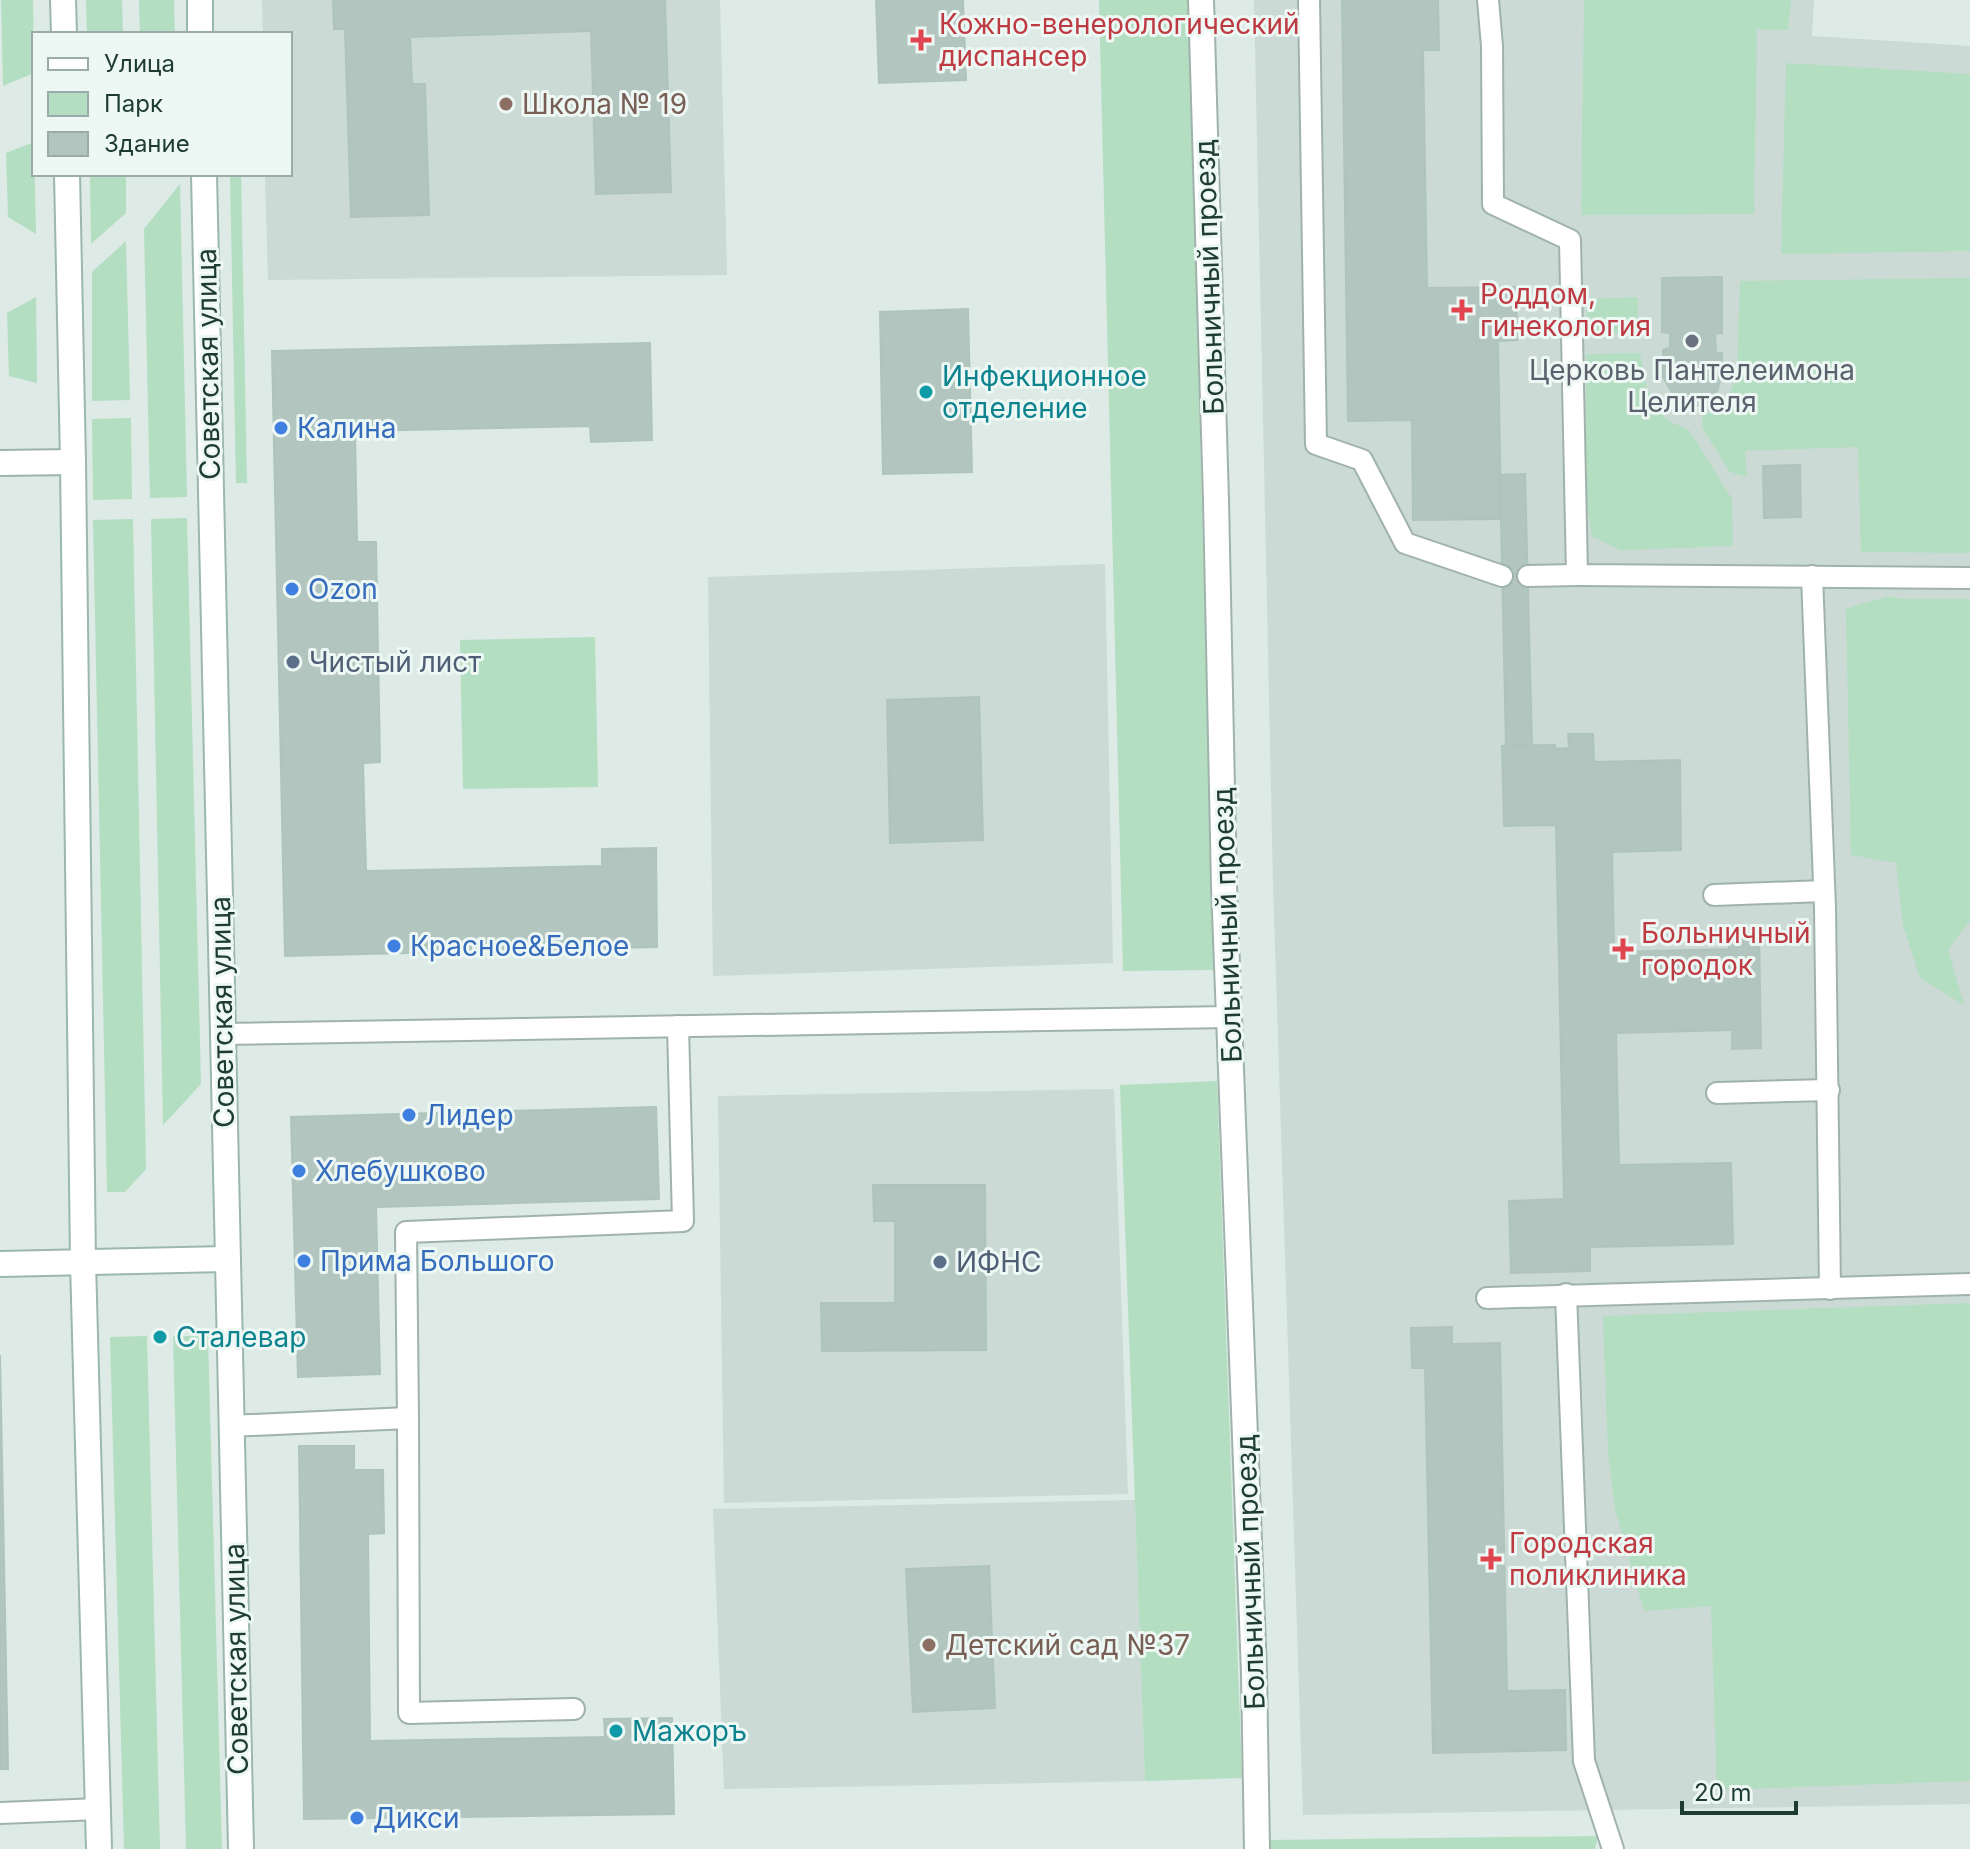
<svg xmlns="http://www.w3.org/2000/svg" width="1970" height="1849" viewBox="0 0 1970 1849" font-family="Inter,sans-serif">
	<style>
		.built { fill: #cbdad4 }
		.green { fill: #b3dec1 }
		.building { fill: #b2c5be; stroke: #afc4bd; stroke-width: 2 }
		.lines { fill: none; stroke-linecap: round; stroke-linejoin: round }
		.service-casing { stroke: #a0b2ac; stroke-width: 24 }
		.minor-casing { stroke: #a0b2ac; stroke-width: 28 }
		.secondary-casing { stroke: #9bb7ae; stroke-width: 28 }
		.service { stroke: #fff; stroke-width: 20 }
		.minor { stroke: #fff; stroke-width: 24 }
		.secondary { stroke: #fff; stroke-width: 24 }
		.health-dot { fill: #e0444e; stroke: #edf7f3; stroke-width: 3 }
		.education-dot { fill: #8d6e63; stroke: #edf7f3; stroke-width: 3 }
		.worship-dot { fill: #6b7280; stroke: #edf7f3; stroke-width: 3 }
		.culture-dot { fill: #0f9aa8; stroke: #edf7f3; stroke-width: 3 }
		.shop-dot { fill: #3f7fe0; stroke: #edf7f3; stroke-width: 3 }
		.service-dot { fill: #5c6f8a; stroke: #edf7f3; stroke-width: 3 }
		.labels { text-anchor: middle; stroke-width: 6; stroke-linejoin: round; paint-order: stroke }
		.health-label { font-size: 28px; fill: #be3a42; stroke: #edf7f3; text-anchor: start }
		.education-label { font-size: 28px; fill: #785e54; stroke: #edf7f3; text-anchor: start }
		.street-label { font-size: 28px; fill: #1e3b34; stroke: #edf7f3 }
		.worship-label { font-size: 28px; fill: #5b616d; stroke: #edf7f3 }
		.culture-label { font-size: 28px; fill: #0d838f; stroke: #edf7f3; text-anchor: start }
		.shop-label { font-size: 28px; fill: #366cbe; stroke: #edf7f3; text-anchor: start }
		.service-label { font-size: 28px; fill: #4e5e75; stroke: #edf7f3; text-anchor: start }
	</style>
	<rect width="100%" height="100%" fill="#ddeae5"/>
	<g class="built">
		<path d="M 262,0 L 720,0 L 727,275 L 268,280 L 265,174 L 290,174 L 290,34 L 263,34 Z"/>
		<path d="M 1254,0 L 1814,0 L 1812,36 L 1970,46 L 1970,1804 L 1303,1815 L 1273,883 Z"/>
		<path d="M 1105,564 L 1113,963 L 713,976 L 708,577 Z"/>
		<path d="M 1114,1089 L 1128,1494 L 724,1503 L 718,1096 Z"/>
		<path d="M 1135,1500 L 1145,1781 L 724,1789 L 713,1509 Z"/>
	</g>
	<g class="green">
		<path d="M 1,0 L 33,0 L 34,73 L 3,86 Z"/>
		<path d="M 86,0 L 122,0 L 123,34 L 87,34 Z"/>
		<path d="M 139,0 L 174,0 L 175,34 L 140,34 Z"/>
		<path d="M 1099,0 L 1189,0 L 1214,970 L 1123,971 Z"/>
		<path d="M 1584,0 L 1791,0 L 1788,30 L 1757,29 L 1754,214 L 1581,215 Z"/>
		<path d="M 1786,63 L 1970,74 L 1970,251 L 1781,254 Z"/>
		<path d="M 34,142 L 36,234 L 8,217 L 6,153 Z"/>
		<path d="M 90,174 L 126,174 L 126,213 L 91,244 Z"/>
		<path d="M 230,174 L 241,174 L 247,483 L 236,483 Z"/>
		<path d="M 180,184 L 187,497 L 150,498 L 144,229 Z"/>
		<path d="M 126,241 L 130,400 L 92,401 L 92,272 Z"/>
		<path d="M 1970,278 L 1970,553 L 1861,552 L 1858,447 L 1745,451 L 1747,477 L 1730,472 L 1702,428 L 1703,414 L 1725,409 L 1737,371 L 1740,281 Z"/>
		<path d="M 36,297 L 37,383 L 9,376 L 7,313 Z"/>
		<path d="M 1638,297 L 1638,333 L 1587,334 L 1586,299 Z"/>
		<path d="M 1640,353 L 1647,389 L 1667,420 L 1689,430 L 1732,499 L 1733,546 L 1621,550 L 1592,537 L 1586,498 L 1586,354 Z"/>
		<path d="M 131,418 L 132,499 L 93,500 L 92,419 Z"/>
		<path d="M 187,518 L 201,1084 L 163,1125 L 151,519 Z"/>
		<path d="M 133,519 L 146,1169 L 125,1192 L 107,1192 L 93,520 Z"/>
		<path d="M 1888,596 L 1902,599 L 1970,599 L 1970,921 L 1948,949 L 1964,1005 L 1920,978 L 1903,925 L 1896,863 L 1851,855 L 1846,609 Z"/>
		<path d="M 595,637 L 598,787 L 463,789 L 460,640 Z"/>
		<path d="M 1217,1081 L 1242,1778 L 1145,1781 L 1120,1085 Z"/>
		<path d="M 1970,1303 L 1970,1781 L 1717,1790 L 1711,1606 L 1644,1611 L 1615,1509 L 1608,1453 L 1603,1316 Z"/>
		<path d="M 147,1336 L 160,1849 L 124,1849 L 110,1337 Z"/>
		<path d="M 173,1336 L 208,1336 L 222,1849 L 186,1849 Z"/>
		<path d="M 1598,1836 L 1595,1849 L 1267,1849 L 1265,1840 Z"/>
	</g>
	<g class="building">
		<path d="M 333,0 L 665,0 L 671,192 L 596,194 L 591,31 L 410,37 L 412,84 L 425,84 L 429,215 L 351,217 L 345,29 L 334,29 Z"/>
		<path d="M 876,0 L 963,0 L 966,80 L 879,83 Z"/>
		<path d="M 1342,0 L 1438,0 L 1439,50 L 1423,50 L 1427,288 L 1516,287 L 1517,340 L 1498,341 L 1501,519 L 1413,520 L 1412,420 L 1348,421 Z"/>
		<path d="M 1722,277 L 1722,333 L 1715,334 L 1716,353 L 1722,353 L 1722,374 L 1717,391 L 1705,403 L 1694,407 L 1677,401 L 1663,377 L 1663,350 L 1670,348 L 1670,333 L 1662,332 L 1662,278 Z"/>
		<path d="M 968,309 L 972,472 L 883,474 L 880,312 Z"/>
		<path d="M 650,343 L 652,440 L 591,442 L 590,426 L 355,431 L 357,542 L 376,542 L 380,762 L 363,763 L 366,871 L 602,866 L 602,849 L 656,848 L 657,947 L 285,956 L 272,351 Z"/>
		<path d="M 1800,465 L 1801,517 L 1764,518 L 1763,466 Z"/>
		<path d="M 1525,474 L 1532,746 L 1506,746 L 1500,475 Z"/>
		<path d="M 979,697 L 983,840 L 890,843 L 887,700 Z"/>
		<path d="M 1568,734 L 1593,734 L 1594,762 L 1680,760 L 1681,850 L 1612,852 L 1614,952 L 1729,949 L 1728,933 L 1759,933 L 1761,1048 L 1732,1049 L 1732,1030 L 1616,1033 L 1619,1165 L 1731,1163 L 1733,1244 L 1590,1247 L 1590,1271 L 1511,1273 L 1509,1201 L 1564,1199 L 1556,825 L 1504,826 L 1502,746 L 1555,745 L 1555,749 L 1569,748 Z"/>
		<path d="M 656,1107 L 659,1199 L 376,1207 L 380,1374 L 298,1377 L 291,1117 Z"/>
		<path d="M 873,1185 L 985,1185 L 986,1350 L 822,1351 L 821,1303 L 895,1303 L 895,1221 L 874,1221 Z"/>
		<path d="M 1452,1327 L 1452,1344 L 1500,1343 L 1507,1691 L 1565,1690 L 1566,1750 L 1433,1753 L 1425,1368 L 1412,1368 L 1411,1328 Z"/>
		<path d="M 0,1355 L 8,1769 L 0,1769 Z"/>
		<path d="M 299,1446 L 354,1446 L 354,1470 L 383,1470 L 384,1533 L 368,1534 L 370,1741 L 605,1737 L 604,1719 L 672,1718 L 674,1814 L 304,1819 Z"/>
		<path d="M 989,1566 L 995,1708 L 913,1712 L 906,1569 Z"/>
	</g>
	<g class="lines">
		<g class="service-casing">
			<g id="service">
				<path d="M 1309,0 L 1316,444 L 1362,460 L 1405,543 L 1502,576"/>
				<path d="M 1488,0 L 1492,46 L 1493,204 L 1570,240 L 1577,575 L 1970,578"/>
				<path d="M 1528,576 L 1577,575"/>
				<path d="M 1812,576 L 1825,908 L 1830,1289"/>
				<path d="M 1714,895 L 1824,891"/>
				<path d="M 223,1034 L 1229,1017"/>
				<path d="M 1717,1093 L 1829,1090"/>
				<path d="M 1566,1294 L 1584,1761 L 1613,1849"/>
				<path d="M 1487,1298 L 1970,1284"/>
				<path d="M 408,1418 L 406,1232 L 683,1221 L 678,1026"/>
				<path d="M 230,1426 L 408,1418 L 409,1713 L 574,1709"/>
				<path d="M 0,1813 L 99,1809"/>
			</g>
		</g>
		<g class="minor-casing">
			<g id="minor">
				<path d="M 1201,0 L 1216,500 L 1224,886 L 1254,1673 L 1257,1849"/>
				<path d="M 0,463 L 73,462"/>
			</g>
		</g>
		<g class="secondary-casing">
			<g id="secondary">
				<path d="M 63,0 L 64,34"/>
				<path d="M 200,0 L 200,34"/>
				<path d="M 67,174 L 73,462 L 83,1262 L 99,1849"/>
				<path d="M 204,174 L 241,1849"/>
				<path d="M 0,1264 L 226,1259"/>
			</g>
		</g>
		<use href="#service" class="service"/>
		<use href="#minor" class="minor"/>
		<use href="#secondary" class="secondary"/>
	</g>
	<g class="health-dot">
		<path d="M917 28h8v8h8v8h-8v8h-8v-8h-8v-8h8z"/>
		<path d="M1458 298h8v8h8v8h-8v8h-8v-8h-8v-8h8z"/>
		<path d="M1619 937h8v8h8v8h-8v8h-8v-8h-8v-8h8z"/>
		<path d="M1487 1547h8v8h8v8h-8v8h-8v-8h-8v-8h8z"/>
	</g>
	<g class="education-dot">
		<circle cx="506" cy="104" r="8"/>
		<circle cx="929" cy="1645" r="8"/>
	</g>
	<circle class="worship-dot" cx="1692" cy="341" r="8"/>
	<g class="culture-dot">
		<circle cx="926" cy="392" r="8"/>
		<circle cx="160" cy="1337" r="8"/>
		<circle cx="616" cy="1731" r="8"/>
	</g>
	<g class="shop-dot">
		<circle cx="281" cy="428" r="8"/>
		<circle cx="292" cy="589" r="8"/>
		<circle cx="394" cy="946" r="8"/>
		<circle cx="409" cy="1115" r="8"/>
		<circle cx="299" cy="1171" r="8"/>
		<circle cx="304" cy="1261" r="8"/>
		<circle cx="357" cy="1818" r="8"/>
	</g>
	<g class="service-dot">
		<circle cx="293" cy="662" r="8"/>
		<circle cx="940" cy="1262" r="8"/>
	</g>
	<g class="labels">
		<g class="health-label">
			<text x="939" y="34">Кожно-венерологический<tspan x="939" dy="32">диспансер</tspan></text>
			<text x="1480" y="304">Роддом,<tspan x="1480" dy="32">гинекология</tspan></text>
			<text x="1641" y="943">Больничный<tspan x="1641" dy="32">городок</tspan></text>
			<text x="1509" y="1553">Городская<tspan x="1509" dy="32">поликлиника</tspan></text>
		</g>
		<g class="education-label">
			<text x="522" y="114">Школа № 19</text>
			<text x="945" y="1655">Детский сад №37</text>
		</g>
		<g class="street-label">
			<text transform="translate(1209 277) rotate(-92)" y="10">Больничный проезд</text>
			<text transform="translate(208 364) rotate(-91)" y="10">Советская улица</text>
			<text transform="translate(1227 925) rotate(-92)" y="10">Больничный проезд</text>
			<text transform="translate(222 1012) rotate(-91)" y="10">Советская улица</text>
			<text transform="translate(1250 1572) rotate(-92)" y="10">Больничный проезд</text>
			<text transform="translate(236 1659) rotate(-91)" y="10">Советская улица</text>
		</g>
		<g class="worship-label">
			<text x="1692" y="380">Церковь Пантелеимона<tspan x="1692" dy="32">Целителя</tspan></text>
		</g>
		<g class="culture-label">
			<text x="942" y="386">Инфекционное<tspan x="942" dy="32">отделение</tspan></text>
			<text x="176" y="1347">Сталевар</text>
			<text x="632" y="1741">Мажоръ</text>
		</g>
		<g class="shop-label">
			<text x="297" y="438">Калина</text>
			<text x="308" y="599">Ozon</text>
			<text x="410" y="956">Красное&amp;Белое</text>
			<text x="425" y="1125">Лидер</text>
			<text x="315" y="1181">Хлебушково</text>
			<text x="320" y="1271">Прима Большого</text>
			<text x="373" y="1828">Дикси</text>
		</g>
		<g class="service-label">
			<text x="309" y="672">Чистый лист</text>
			<text x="956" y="1272">ИФНС</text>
		</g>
	</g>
	<rect x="32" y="32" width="260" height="144" fill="#edf7f3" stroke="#9aaca7" stroke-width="2"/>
	<rect x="48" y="58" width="40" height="12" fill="#ffffff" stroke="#9aaca7" stroke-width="2"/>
	<text x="104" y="72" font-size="24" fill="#1e3b34">Улица</text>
	<rect x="48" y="92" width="40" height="24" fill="#b3dec1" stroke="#9aaca7" stroke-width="2"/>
	<text x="104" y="112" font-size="24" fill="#1e3b34">Парк</text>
	<rect x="48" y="132" width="40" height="24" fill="#b2c5be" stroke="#9aaca7" stroke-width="2"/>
	<text x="104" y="152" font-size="24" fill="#1e3b34">Здание</text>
	<path d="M1682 1801v12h114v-12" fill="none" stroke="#1e3b34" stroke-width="4"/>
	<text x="1694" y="1801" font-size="24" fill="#1e3b34" stroke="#edf7f3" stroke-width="6" paint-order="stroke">20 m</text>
</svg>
